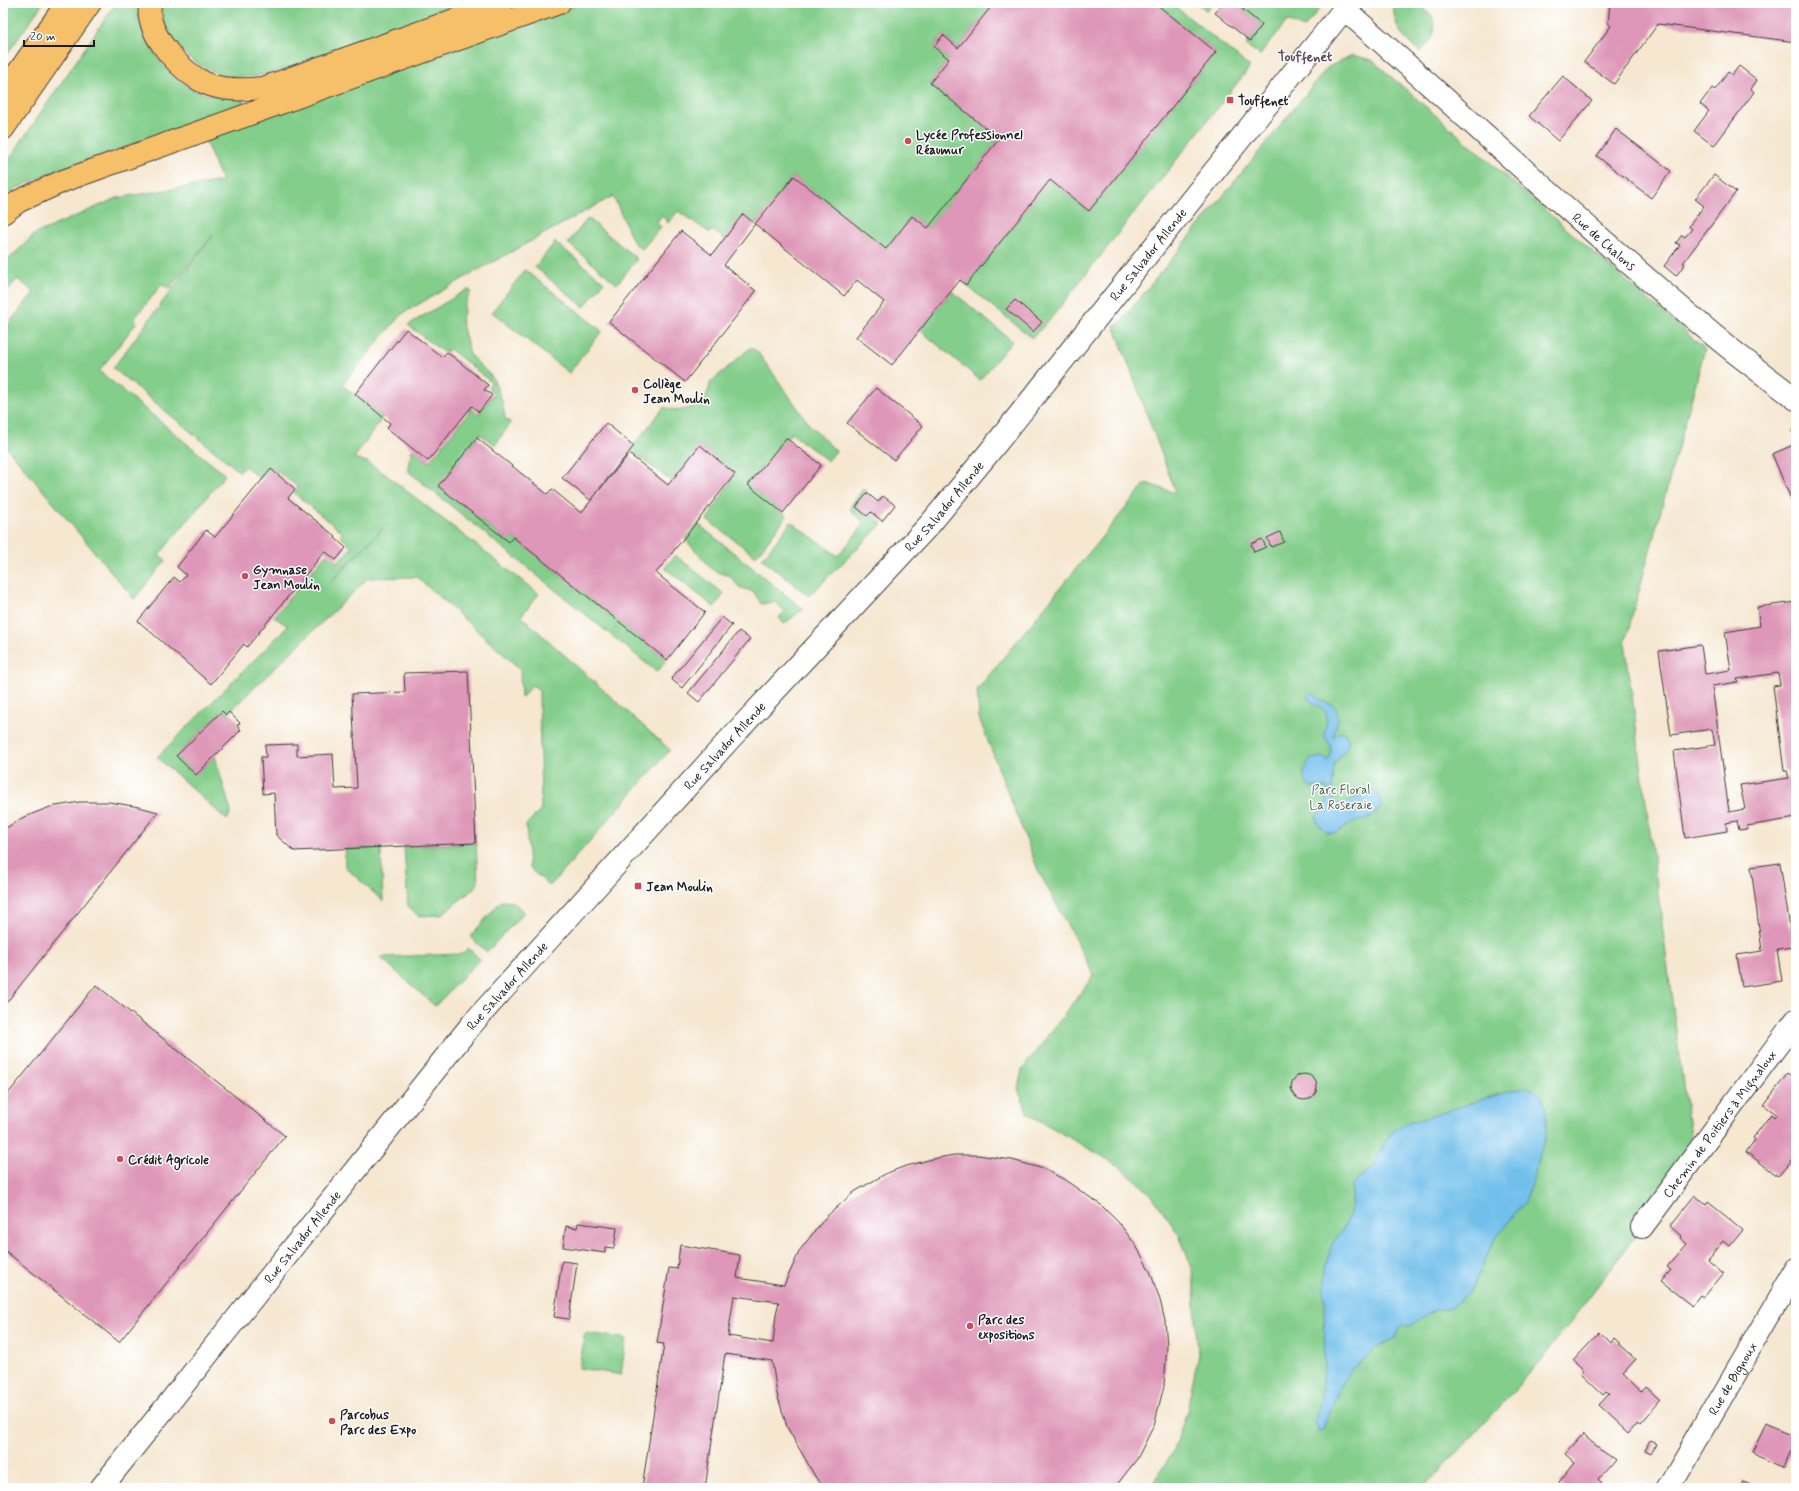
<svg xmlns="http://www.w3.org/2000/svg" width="1799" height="1491" viewBox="0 0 1799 1491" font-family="Mynerve,sans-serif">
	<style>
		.green { fill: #83ce8b; stroke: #507554; fill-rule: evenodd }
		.water { fill: #71bfeb; stroke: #466e84 }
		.building { fill: #de97b8; fill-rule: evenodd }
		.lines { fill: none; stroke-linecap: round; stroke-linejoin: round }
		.minor-casing { stroke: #3d3a37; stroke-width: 24 }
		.major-casing { stroke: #3d3a37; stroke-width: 24 }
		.minor { stroke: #fff; stroke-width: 22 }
		.major { stroke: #f6c06b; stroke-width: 22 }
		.poi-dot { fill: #d1495b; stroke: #fff; stroke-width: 1.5 }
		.labels { text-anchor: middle; stroke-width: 3; stroke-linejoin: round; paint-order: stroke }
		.poi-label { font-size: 13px; font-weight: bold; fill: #1c1c1c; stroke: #fff; text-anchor: start }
		.street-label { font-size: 13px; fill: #1c1c1c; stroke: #fff }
		.park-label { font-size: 13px; fill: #456348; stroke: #fff }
		.neighbourhood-label { font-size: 14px; font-weight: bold; fill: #604753; stroke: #fff }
	</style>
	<rect width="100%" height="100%" fill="#fff"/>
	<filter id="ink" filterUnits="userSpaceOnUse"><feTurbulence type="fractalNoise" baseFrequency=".025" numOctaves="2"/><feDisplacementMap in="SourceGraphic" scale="8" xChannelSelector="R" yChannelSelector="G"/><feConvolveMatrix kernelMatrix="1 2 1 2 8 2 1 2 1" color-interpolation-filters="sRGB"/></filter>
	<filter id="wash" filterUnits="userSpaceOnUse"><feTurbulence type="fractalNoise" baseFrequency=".012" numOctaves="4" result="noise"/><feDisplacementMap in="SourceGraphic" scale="16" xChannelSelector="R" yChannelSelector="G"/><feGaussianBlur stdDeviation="0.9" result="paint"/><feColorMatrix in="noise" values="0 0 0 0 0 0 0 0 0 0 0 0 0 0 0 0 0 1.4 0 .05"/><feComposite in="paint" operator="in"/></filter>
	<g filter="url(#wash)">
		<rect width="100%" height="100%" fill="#f5e7d0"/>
		<g class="green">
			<path d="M 3,3 L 43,3 L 3,60 Z"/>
			<path d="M 116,3 L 139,3 C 140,10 140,18 142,24 C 149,54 176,86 206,94 C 218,97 231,97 243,99 L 245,105 L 54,172 L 17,188 L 3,198 L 3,168 Z"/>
			<path d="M 162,3 L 472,3 L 276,72 C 239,81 212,79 183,52 C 175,44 167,33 164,21 C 162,15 162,9 162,3 Z"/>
			<path d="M 582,3 L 994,3 L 958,48 L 943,35 L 934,46 L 949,59 L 930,83 L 999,139 L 928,228 L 912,216 L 886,249 L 794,176 L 755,224 L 743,215 L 724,239 L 713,230 L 710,233 L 678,211 L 668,223 L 662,215 L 656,223 L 661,227 L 642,249 L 634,243 L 613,196 L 473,273 L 405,312 L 398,318 L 342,385 L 383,417 L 354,458 L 367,462 L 385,474 L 539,594 L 521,616 L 670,750 L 550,886 L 529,868 L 526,825 L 541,809 L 539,690 L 532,685 L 521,698 L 520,669 L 417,577 L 368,578 L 226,715 L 222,711 L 176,756 L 196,775 L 215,756 L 231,812 L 227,820 L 157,757 L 288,626 L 274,617 L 326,554 L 337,562 L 352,547 L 340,536 L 343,533 L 294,493 L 298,487 L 271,467 L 260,479 L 245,466 L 240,472 L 113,368 L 213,235 L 169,289 L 162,284 L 134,319 L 137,322 L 99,371 L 225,475 L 159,555 L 166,560 L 134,599 L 3,443 L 3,331 L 34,292 L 17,279 L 3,296 L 3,265 L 35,234 L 117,198 L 222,181 L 204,138 ZM 388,523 L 332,581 L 331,581 Z"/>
			<path d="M 1155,3 L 1171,3 L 1250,67 L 1052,317 L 1032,338 L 966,285 L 1050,180 L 1089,211 L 1216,52 Z"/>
			<path d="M 1197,3 L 1214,3 L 1207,11 Z"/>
			<path d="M 1235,3 L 1324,3 L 1304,28 L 1287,21 L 1260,55 L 1246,45 L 1262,25 Z"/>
			<path d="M 1393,3 L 1416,3 L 1432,16 L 1435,29 L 1432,38 L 1421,52 C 1401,39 1394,26 1393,3 Z"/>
			<path d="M 1352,55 L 1372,60 L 1705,349 L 1625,642 L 1693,1160 L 1539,1363 L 1424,1488 L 1150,1488 L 1174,1450 L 1187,1411 L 1198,1355 L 1193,1271 L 1179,1235 L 1151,1194 L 1119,1166 L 1028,1114 L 1018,1089 L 1022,1070 L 1094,975 L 1038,870 L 979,718 L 977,690 L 1146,483 L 1176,493 L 1114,325 L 1118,325 L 1327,68 Z"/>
			<path d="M 588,218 L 637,259 L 617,284 L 568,243 Z"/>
			<path d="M 555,242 L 604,282 L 584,307 L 535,267 Z"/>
			<path d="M 525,270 L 602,331 L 569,373 L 492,312 Z"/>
			<path d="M 468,289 L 471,291 L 464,306 L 464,312 L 461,319 L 470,355 L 493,378 L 502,401 L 505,418 L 511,423 L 495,445 L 480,434 L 439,486 L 508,542 L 513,537 L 667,660 L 657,672 L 409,472 L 409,461 L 412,450 L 429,462 L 472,409 L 478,414 L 494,394 L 489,389 L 491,382 L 450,349 L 444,353 L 408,325 Z"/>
			<path d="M 952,291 L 1012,341 L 980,380 L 920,330 Z"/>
			<path d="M 750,348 L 757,351 L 809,424 L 836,451 L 828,461 L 791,433 L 748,485 L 787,516 L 756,556 L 707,520 L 735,474 L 700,445 L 671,481 L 630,450 L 664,407 C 683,415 708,406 710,383 Z"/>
			<path d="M 863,489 L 867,492 L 856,507 L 868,518 L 872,514 L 882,524 L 809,596 L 762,559 L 791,522 L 838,556 L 865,523 L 852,512 L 850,507 Z"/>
			<path d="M 698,524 L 803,609 L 784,624 L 779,617 L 785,611 L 775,602 L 761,604 L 754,592 L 739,587 L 730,576 L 714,571 L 685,539 Z"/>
			<path d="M 675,555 L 724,594 L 714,607 L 665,568 Z"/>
			<path d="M 476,843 L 478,882 L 476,887 L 441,915 L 418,916 L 408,906 L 404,847 Z"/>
			<path d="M 381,848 L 383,901 L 345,867 L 345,849 Z"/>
			<path d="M 501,901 L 513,902 L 524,912 L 487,952 L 470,937 Z"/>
			<path d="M 468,948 L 480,959 L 435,1006 L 380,957 L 462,954 Z"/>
			<path d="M 585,1333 L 626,1338 L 621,1375 L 579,1368 Z"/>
		</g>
		<g class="water">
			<path d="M 1312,692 L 1320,700 L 1333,705 L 1337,710 L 1338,719 L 1333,737 L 1338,733 L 1343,732 L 1348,738 L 1348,746 L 1334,764 L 1332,789 L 1334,803 L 1343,806 C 1355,798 1381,776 1381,807 L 1373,816 L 1362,821 L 1355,821 L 1336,833 L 1327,833 L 1318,824 L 1316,817 L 1321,808 L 1326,804 L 1328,788 L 1310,787 C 1301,777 1302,769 1311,759 L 1324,757 L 1328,760 C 1334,749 1331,746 1324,736 C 1326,725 1331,712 1319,706 C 1313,703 1310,702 1307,696 Z"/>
			<path d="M 1524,1088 L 1534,1089 L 1542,1097 L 1546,1111 L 1546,1138 L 1539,1153 L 1535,1174 L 1524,1202 L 1497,1237 L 1468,1294 L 1451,1308 L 1435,1310 L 1409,1328 L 1402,1325 L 1396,1338 L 1379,1347 L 1349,1372 L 1340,1386 L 1323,1430 L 1318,1431 L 1314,1422 C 1332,1375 1320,1320 1326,1270 C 1327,1262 1329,1251 1333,1243 C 1335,1239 1339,1235 1341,1231 C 1350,1218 1355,1202 1351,1187 C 1356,1179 1364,1176 1371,1169 C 1382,1156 1382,1139 1397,1128 C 1406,1122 1420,1120 1429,1117 C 1461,1107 1491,1095 1524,1088 Z"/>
		</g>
		<g id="blocks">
			<g class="building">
				<path d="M 994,3 L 1155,3 L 1216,52 L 1089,211 L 1050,180 L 966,285 L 960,280 L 892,365 L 856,337 L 884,302 L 857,280 L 844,296 L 755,224 L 724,265 L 756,291 L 685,382 L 609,322 L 681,231 L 712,255 L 743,214 L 755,224 L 794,176 L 886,249 L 912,216 L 928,228 L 999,139 L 930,83 L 949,59 L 934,47 L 943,35 L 958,48 Z"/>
				<path d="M 1223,3 L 1235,3 L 1262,25 L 1250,41 L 1215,13 Z"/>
				<path d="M 1610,3 L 1796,3 L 1796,42 L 1658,24 L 1614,84 L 1584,62 L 1611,26 L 1608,23 Z"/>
				<path d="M 1739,66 L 1757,80 L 1751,89 L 1754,92 L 1714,146 L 1694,131 L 1709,111 L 1700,104 L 1712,88 L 1715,90 L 1728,72 L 1732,75 Z"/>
				<path d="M 1563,76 L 1592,101 L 1558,141 L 1529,116 Z"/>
				<path d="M 1616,129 L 1671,171 L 1651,198 L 1597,156 Z"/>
				<path d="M 1714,175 L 1736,192 L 1683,263 L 1685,264 L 1676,276 L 1664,266 L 1680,245 L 1676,243 L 1682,235 L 1685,237 L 1692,229 L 1689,226 L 1704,206 L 1695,199 Z"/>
				<path d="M 1015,300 L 1042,322 L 1033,332 L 1006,309 Z"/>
				<path d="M 406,329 L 442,357 L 447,352 L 488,385 L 484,390 L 492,395 L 479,412 L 472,406 L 428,461 L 387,428 L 390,423 L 355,394 Z"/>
				<path d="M 876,388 L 923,426 L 894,460 L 847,423 Z"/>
				<path d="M 606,423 L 634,446 L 590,500 L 562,478 Z"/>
				<path d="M 1796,428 L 1796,436 L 1792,431 Z"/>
				<path d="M 477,438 L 547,494 L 552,489 L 581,513 L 629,454 L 668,485 L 700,445 L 735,474 L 656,573 L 705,612 L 667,660 L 513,537 L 509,542 L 438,486 Z"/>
				<path d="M 786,438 L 821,465 L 783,513 L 748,485 Z"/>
				<path d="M 1796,444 L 1796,497 L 1791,499 L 1772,454 Z"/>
				<path d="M 271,469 L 295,489 L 288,498 L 336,537 L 335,538 L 346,548 L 336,560 L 325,551 L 247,647 L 244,644 L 211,684 L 138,621 L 174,577 L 180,582 L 186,575 L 177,567 L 206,530 L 215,537 Z"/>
				<path d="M 867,493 L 878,502 L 883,496 L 895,505 L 882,521 L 871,512 L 867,516 L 856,507 Z"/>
				<path d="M 1280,532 L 1284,542 L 1271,547 L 1267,538 Z"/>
				<path d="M 1262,539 L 1266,547 L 1254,552 L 1251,544 Z"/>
				<path d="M 1796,602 L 1796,818 L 1747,826 L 1748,829 L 1739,830 L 1737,821 L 1726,823 L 1727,831 L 1685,838 L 1674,751 L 1715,745 L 1712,729 L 1671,735 L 1659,651 L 1701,645 L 1705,674 L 1731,670 L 1725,632 L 1760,626 L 1757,607 ZM 1778,673 L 1780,685 L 1773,686 L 1784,771 L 1787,771 L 1789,778 L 1740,785 L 1745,809 L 1729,812 L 1712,686 L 1738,682 L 1737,679 Z"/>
				<path d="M 722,617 L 732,625 L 682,688 L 671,679 Z"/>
				<path d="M 739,631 L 750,639 L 699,702 L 688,693 Z"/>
				<path d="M 468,671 L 476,843 L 294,851 L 276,835 L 274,793 L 263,794 L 261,757 L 266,757 L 265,745 L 297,744 L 297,756 L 333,754 L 335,789 L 357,788 L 352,694 L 405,692 L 404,673 Z"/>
				<path d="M 222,711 L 226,715 L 229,712 L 240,723 L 237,726 L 241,730 L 196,775 L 176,756 Z"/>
				<path d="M 80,802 L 109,802 L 139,807 L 158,812 L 3,1007 L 3,830 L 22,818 L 50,807 Z"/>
				<path d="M 1780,863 L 1793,947 L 1777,949 L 1782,981 L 1742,987 L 1737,955 L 1762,951 L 1751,867 Z"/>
				<path d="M 96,985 L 285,1136 L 119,1342 L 3,1249 L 3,1100 Z"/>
				<path d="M 1788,1073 L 1796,1079 L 1796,1124 L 1792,1130 L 1796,1133 L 1796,1156 L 1778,1176 L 1746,1152 L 1755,1140 L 1753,1138 L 1771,1114 L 1774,1117 L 1776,1114 L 1764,1105 Z"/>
				<circle cx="1304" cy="1087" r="13"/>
				<path d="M 954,1155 L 978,1155 L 1012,1160 L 1044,1169 L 1065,1180 L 1101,1205 L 1119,1223 L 1135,1244 L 1150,1271 L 1160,1300 L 1165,1321 L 1167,1346 L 1164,1386 L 1154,1425 L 1137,1459 L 1119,1482 L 1113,1488 L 825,1488 L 816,1478 L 787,1427 L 777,1394 L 772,1361 L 725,1354 L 705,1488 L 642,1488 L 664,1344 L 657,1343 L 669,1268 L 677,1269 L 680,1245 L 740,1255 L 737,1278 L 784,1285 L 800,1250 L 825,1218 L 854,1192 L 887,1173 L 903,1167 L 932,1159 ZM 734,1296 L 779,1302 L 776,1314 L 773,1343 L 728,1336 Z"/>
				<path d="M 1695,1195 L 1706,1205 L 1708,1202 L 1743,1230 L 1730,1246 L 1724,1241 L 1708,1260 L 1723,1274 L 1704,1297 L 1701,1295 L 1692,1306 L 1661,1282 L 1671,1270 L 1667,1267 L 1687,1244 L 1680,1238 L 1681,1236 L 1670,1226 Z"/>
				<path d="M 578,1223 L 617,1228 L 614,1248 L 605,1247 L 605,1253 L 563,1247 L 566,1226 L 577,1228 Z"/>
				<path d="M 562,1261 L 577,1263 L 569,1319 L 554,1317 Z"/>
				<path d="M 1600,1332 L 1611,1343 L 1614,1339 L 1636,1359 L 1622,1374 L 1641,1392 L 1646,1386 L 1661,1400 L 1641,1423 L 1638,1421 L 1628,1432 L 1599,1405 L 1609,1394 L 1606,1392 L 1603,1395 L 1581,1374 L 1584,1371 L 1573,1361 Z"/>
				<path d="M 1766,1424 L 1796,1436 L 1796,1442 L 1785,1468 L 1752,1453 Z"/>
				<path d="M 1583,1435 L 1614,1460 L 1598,1479 L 1603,1484 L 1599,1488 L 1565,1488 L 1559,1482 L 1575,1462 L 1566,1454 Z"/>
				<path d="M 1650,1442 L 1656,1445 L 1651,1455 L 1645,1452 Z"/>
				<path d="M 1743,1482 L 1758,1488 L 1741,1488 Z"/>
			</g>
		</g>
	</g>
	<g filter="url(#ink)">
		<use href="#blocks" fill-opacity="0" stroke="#3d3a37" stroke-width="1"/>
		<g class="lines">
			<g class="minor-casing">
				<g id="minor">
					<path id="s1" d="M 1344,9 C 1469,118 1589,232 1717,338 C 1742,359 1770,379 1796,399"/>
					<path id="s2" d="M 1642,1227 L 1796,1020"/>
					<path id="s3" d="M 101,1488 L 472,1024 L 728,741 L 930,524 L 987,455 L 1349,3"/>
					<path id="s4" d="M 1668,1488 L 1796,1269"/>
				</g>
			</g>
			<g class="major-casing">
				<g id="major">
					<path d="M 150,3 C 150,8 149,14 150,18 C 155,42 183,73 205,83 C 223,91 244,90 263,88 L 502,3"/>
					<path d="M 3,94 L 67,3"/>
					<path d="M 3,129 L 90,3"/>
					<path d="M 3,213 L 19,201 L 63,181 L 559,3"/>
				</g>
			</g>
			<use href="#minor" class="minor"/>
			<use href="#major" class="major"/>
		</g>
	</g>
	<g class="poi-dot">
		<rect x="1226" y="96" width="8" height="8" rx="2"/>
		<circle cx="908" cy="141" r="4"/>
		<circle cx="635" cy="390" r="4"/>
		<circle cx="245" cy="576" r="4"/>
		<rect x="634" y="882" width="8" height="8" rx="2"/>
		<circle cx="120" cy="1159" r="4"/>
		<circle cx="970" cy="1326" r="4"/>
		<circle cx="332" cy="1421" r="4"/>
	</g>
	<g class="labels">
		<g class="poi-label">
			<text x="1238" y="105">Touffenet</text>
			<text x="916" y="139">Lycée Professionnel<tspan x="916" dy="15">Réaumur</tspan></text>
			<text x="643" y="388">Collège<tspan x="643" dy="15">Jean Moulin</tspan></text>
			<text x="253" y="574">Gymnase<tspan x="253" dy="15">Jean Moulin</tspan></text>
			<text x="646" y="891">Jean Moulin</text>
			<text x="128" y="1164">Crédit Agricole</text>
			<text x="978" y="1324">Parc des<tspan x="978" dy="15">expositions</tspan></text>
			<text x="340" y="1419">Parcobus<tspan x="340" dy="15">Parc des Expo</tspan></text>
		</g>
		<g class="street-label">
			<text dy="5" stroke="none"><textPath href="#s1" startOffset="349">Rue de Chalons</textPath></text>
			<text dy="5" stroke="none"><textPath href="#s3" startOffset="1619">Rue Salvador Allende</textPath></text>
			<text dy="5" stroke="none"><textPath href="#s3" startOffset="1295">Rue Salvador Allende</textPath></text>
			<text dy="5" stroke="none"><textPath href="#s3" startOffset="970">Rue Salvador Allende</textPath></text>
			<text dy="5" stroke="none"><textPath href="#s3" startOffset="646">Rue Salvador Allende</textPath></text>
			<text dy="5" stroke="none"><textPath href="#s2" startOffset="129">Chemin de Poitiers à Mignaloux</textPath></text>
			<text dy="5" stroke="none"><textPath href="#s3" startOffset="322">Rue Salvador Allende</textPath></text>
			<text dy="5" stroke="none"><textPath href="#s4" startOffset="127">Rue de Bignoux</textPath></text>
		</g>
		<g class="park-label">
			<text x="1341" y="794">Parc Floral<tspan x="1341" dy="15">La Roseraie</tspan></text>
		</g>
		<g class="neighbourhood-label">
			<text x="1305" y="61">Touffenet</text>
		</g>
	</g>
	<rect width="1799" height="1491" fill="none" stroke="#fff" stroke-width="16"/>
	<path d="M24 40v6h70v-6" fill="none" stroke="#1c1c1c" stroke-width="2"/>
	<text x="30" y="40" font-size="12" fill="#1c1c1c" stroke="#ffffff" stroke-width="3" paint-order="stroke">20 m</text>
</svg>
